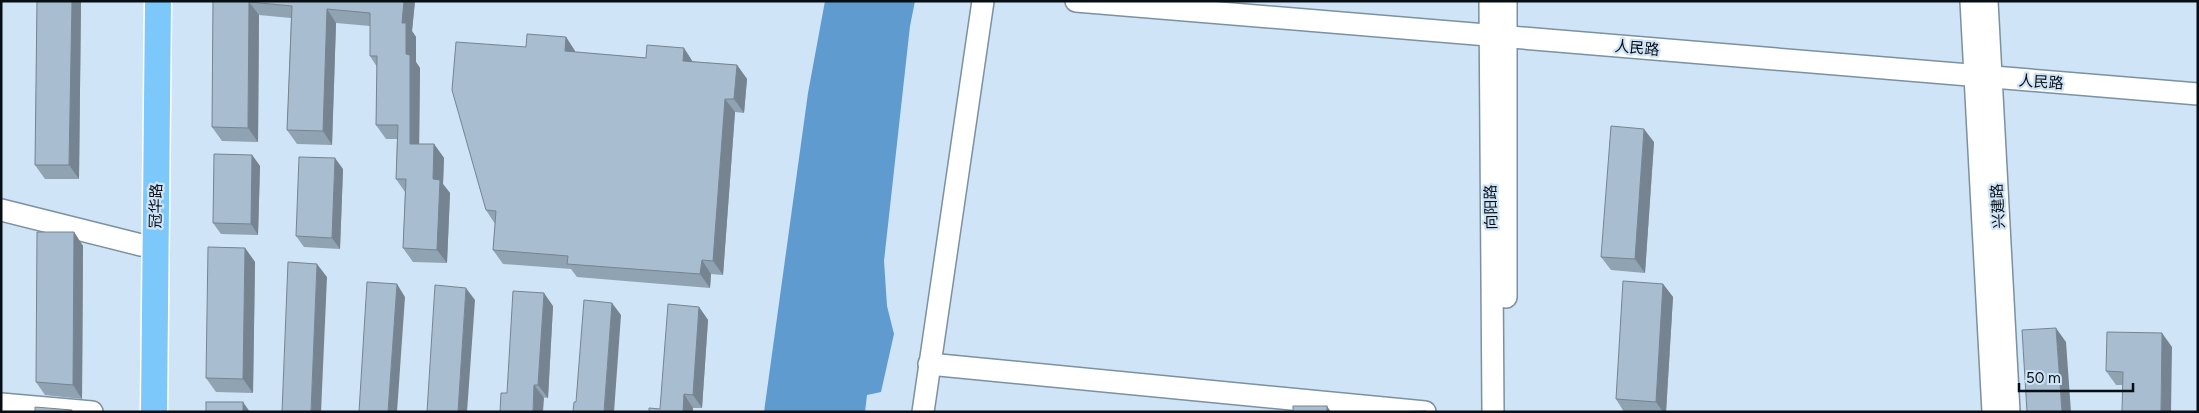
<svg xmlns="http://www.w3.org/2000/svg" width="2199" height="413" viewBox="0 0 2199 413" font-family="Figtree,'Noto Sans SC',sans-serif">
	<style>
		.water { fill: #5f9bce }
		.lines { fill: none; stroke-linecap: round; stroke-linejoin: round }
		.minor-casing { stroke: #7c90a1; stroke-width: 24 }
		.major-casing { stroke: #fff; stroke-width: 29 }
		.minor { stroke: #fff; stroke-width: 21 }
		.major { stroke: #7dc8fb; stroke-width: 26 }
		.wall { fill: #90a3b2 }
		.shaded-wall { fill: #768491 }
		.building { fill: #a8bdcf; stroke: #768491 }
		.labels { text-anchor: middle; stroke-width: 4.5; stroke-linejoin: round; paint-order: stroke }
		.street-label { font-size: 15px; fill: #070e14; stroke: #cfe4f6 }
	</style>
	<rect width="100%" height="100%" fill="#cfe4f6"/>
	<path class="water" d="M 825,1 L 915,1 L 910,26 L 884,261 L 887,306 L 894,334 L 881,392 L 867,395 L 865,412 L 764,412 L 808,93 Z"/>
	<g class="lines">
		<g class="minor-casing">
			<g id="minor">
				<path d="M 1076,1 L 2198,94"/>
				<path d="M 1490,1 L 1493,412"/>
				<path d="M 1506,1 L 1506,297"/>
				<path d="M 1971,1 L 1993,412"/>
				<path d="M 1987,1 L 2009,412"/>
				<path d="M 1,210 L 141,245"/>
				<path d="M 929,364 L 1425,412"/>
				<path d="M 1,404 L 92,412"/>
				<path d="M 923,412 L 983,1"/>
			</g>
		</g>
		<g class="major-casing">
			<path id="major" d="M 154,412 L 158,1"/>
		</g>
		<use href="#minor" class="minor"/>
		<use href="#major" class="major"/>
	</g>
	<g class="wall">
		<path d="M 37,1 L 81,1 L 79,179 L 45,179 L 35,165 Z"/>
		<path d="M 212,1 L 415,1 L 412,31 L 416,37 L 416,62 L 420,68 L 419,144 L 434,144 L 444,158 L 443,184 L 450,193 L 447,263 L 413,262 L 403,248 L 405,192 L 396,179 L 397,139 L 386,139 L 376,125 L 377,67 L 370,56 L 370,26 L 336,23 L 332,145 L 297,144 L 287,130 L 291,18 L 259,15 L 258,142 L 222,141 L 212,127 L 213,3 Z"/>
		<path d="M 566,37 L 575,51 L 575,52 L 737,65 L 747,79 L 744,113 L 735,112 L 723,275 L 711,274 L 710,288 L 577,277 L 571,269 L 503,264 L 493,250 L 495,224 L 486,210 L 526,47 Z"/>
		<path d="M 1654,142 L 1645,273 L 1611,270 L 1601,257 Z"/>
		<path d="M 252,155 L 260,166 L 258,235 L 221,234 L 213,223 Z"/>
		<path d="M 343,169 L 340,249 L 304,247 L 296,236 Z"/>
		<path d="M 74,232 L 83,246 L 82,399 L 45,395 L 36,382 Z"/>
		<path d="M 245,248 L 255,262 L 253,393 L 216,392 L 206,378 Z"/>
		<path d="M 1663,284 L 1673,297 L 1666,412 L 1624,412 L 1616,399 Z"/>
		<path d="M 553,306 L 548,398 L 507,393 Z"/>
		<path d="M 699,307 L 708,320 L 702,408 L 693,408 L 660,409 Z"/>
		<path d="M 2172,347 L 2122,385 L 2116,385 L 2106,371 Z"/>
	</g>
	<g class="shaded-wall">
		<path d="M 72,1 L 81,1 L 79,179 L 69,165 Z"/>
		<path d="M 404,1 L 415,1 L 412,31 L 416,37 L 416,62 L 420,68 L 419,157 L 410,144 L 406,54 L 402,23 Z"/>
		<path d="M 249,2 L 259,15 L 258,142 L 248,128 Z"/>
		<path d="M 327,9 L 336,23 L 332,145 L 323,131 Z"/>
		<path d="M 566,37 L 575,51 L 574,65 L 565,51 Z"/>
		<path d="M 684,48 L 693,62 L 683,61 Z"/>
		<path d="M 737,65 L 747,79 L 744,113 L 734,99 Z"/>
		<path d="M 725,99 L 735,112 L 723,275 L 713,261 Z"/>
		<path d="M 1644,129 L 1654,142 L 1645,273 L 1635,259 Z"/>
		<path d="M 434,144 L 444,158 L 443,184 L 450,193 L 447,263 L 437,250 L 433,179 Z"/>
		<path d="M 252,155 L 260,166 L 258,235 L 251,224 Z"/>
		<path d="M 335,158 L 343,169 L 340,249 L 332,238 Z"/>
		<path d="M 74,232 L 83,246 L 82,399 L 73,385 Z"/>
		<path d="M 245,248 L 255,262 L 253,393 L 243,379 Z"/>
		<path d="M 702,260 L 711,274 L 710,288 L 700,274 Z"/>
		<path d="M 317,264 L 327,277 L 321,412 L 311,412 Z"/>
		<path d="M 397,284 L 405,297 L 397,412 L 388,412 Z"/>
		<path d="M 1663,284 L 1673,297 L 1666,412 L 1663,412 L 1656,402 Z"/>
		<path d="M 466,288 L 475,300 L 467,412 L 458,412 Z"/>
		<path d="M 544,293 L 553,306 L 548,398 L 538,385 Z"/>
		<path d="M 612,303 L 621,315 L 614,412 L 604,412 Z"/>
		<path d="M 699,307 L 708,320 L 702,408 L 693,395 Z"/>
		<path d="M 2056,328 L 2066,342 L 2071,412 L 2062,412 Z"/>
		<path d="M 2162,333 L 2172,347 L 2171,412 L 2161,412 Z"/>
		<path d="M 534,385 L 544,398 L 543,412 L 533,412 Z"/>
		<path d="M 684,394 L 693,408 L 693,412 L 683,412 Z"/>
		<path d="M 243,402 L 250,412 L 243,412 Z"/>
		<path d="M 1327,406 L 1331,412 L 1327,412 Z"/>
	</g>
	<g class="building">
		<path d="M 37,1 L 72,1 L 69,165 L 35,165 Z"/>
		<path d="M 213,1 L 404,1 L 402,23 L 406,23 L 406,54 L 410,55 L 410,144 L 434,144 L 433,179 L 440,180 L 437,250 L 403,248 L 406,179 L 396,179 L 398,125 L 376,125 L 377,56 L 370,56 L 370,13 L 327,9 L 323,131 L 287,130 L 292,6 L 249,2 L 248,128 L 212,127 Z"/>
		<path d="M 527,34 L 566,37 L 565,51 L 646,58 L 647,45 L 684,48 L 683,61 L 737,65 L 734,99 L 725,99 L 713,261 L 702,260 L 700,274 L 567,264 L 568,256 L 493,250 L 496,211 L 486,210 L 452,90 L 456,42 L 526,47 Z"/>
		<path d="M 1611,126 L 1644,129 L 1635,259 L 1601,257 Z"/>
		<path d="M 214,154 L 252,155 L 251,224 L 213,223 Z"/>
		<path d="M 299,157 L 335,158 L 332,238 L 296,236 Z"/>
		<path d="M 37,232 L 74,232 L 73,385 L 36,382 Z"/>
		<path d="M 208,247 L 245,248 L 243,379 L 206,378 Z"/>
		<path d="M 288,262 L 317,264 L 311,412 L 282,412 Z"/>
		<path d="M 1623,281 L 1663,284 L 1656,402 L 1616,399 Z"/>
		<path d="M 367,282 L 397,284 L 388,412 L 359,412 Z"/>
		<path d="M 435,285 L 466,288 L 458,412 L 427,412 Z"/>
		<path d="M 513,291 L 544,293 L 538,385 L 534,385 L 533,412 L 500,412 L 501,393 L 507,393 Z"/>
		<path d="M 584,300 L 612,303 L 604,412 L 573,412 L 574,402 L 576,402 Z"/>
		<path d="M 668,304 L 699,307 L 693,395 L 684,394 L 683,412 L 649,412 L 649,408 L 660,409 Z"/>
		<path d="M 2056,328 L 2062,412 L 2027,412 L 2022,330 Z"/>
		<path d="M 2107,332 L 2162,333 L 2161,412 L 2122,412 L 2123,372 L 2106,371 Z"/>
		<rect x="206" y="402" width="37" height="10"/>
		<rect x="1293" y="406" width="34" height="6"/>
		<path d="M 35,407 L 72,410 L 72,412 L 35,412 Z"/>
		<path d="M 1426,411 L 1426,412 L 1388,412 Z"/>
	</g>
	<g class="labels">
		<g class="street-label">
			<text transform="translate(1637 48) rotate(5)" y="5">人民路</text>
			<text transform="translate(2041 82) rotate(4)" y="5">人民路</text>
			<text transform="translate(156 206) rotate(-89)" y="5">冠华路</text>
			<text transform="translate(1998 206) rotate(-93)" y="5">兴建路</text>
			<text transform="translate(1491 207) rotate(-91)" y="5">向阳路</text>
		</g>
	</g>
	<rect width="2199" height="413" fill="none" stroke="#070e14" stroke-width="5"/>
	<path d="M2019 383v8h114v-8" fill="none" stroke="#070e14" stroke-width="2.5"/>
	<text x="2026" y="383" font-size="15" fill="#070e14" stroke="#cfe4f6" stroke-width="4" paint-order="stroke">50 m</text>
</svg>
